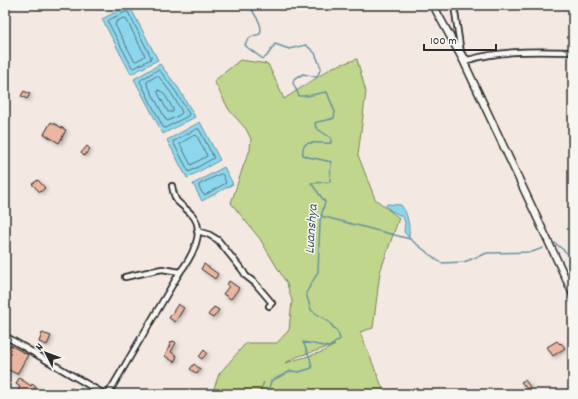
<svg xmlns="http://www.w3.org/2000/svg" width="578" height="399" viewBox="0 0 578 399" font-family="Dekko,sans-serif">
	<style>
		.green { fill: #c0d68c; stroke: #76805c; fill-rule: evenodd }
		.water { fill: #8cd7ed; stroke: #65929f }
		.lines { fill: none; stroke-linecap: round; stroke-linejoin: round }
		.shore { stroke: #527079; stroke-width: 1 }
		.stream { stroke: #65929f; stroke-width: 1.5 }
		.building { fill: #ecb5a1; stroke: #2b2b2b; filter: url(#shadow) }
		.minor-casing { stroke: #2b2b2b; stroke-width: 8 }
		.major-casing { stroke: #2b2b2b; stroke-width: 9 }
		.minor { stroke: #f6f6f2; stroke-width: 4.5 }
		.major { stroke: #f6f6f2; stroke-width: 6 }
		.labels { text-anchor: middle; stroke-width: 3; stroke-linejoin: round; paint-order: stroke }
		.water-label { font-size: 14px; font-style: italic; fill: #43565c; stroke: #f6f6f2 }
	</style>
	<defs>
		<filter id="shadow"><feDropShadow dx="2" dy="2" stdDeviation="2" flood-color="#0004"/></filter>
	</defs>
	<rect width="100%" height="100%" fill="#f4e9e2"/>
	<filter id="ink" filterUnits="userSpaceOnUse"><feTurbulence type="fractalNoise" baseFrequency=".025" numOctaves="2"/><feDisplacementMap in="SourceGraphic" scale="8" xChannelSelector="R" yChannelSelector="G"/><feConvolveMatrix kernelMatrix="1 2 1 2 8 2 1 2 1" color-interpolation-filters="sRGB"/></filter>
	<g filter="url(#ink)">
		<path class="green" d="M 357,59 L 366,92 L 358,155 L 375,199 L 399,218 L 380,272 L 373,328 L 360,332 L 385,394 L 259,394 L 264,382 L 258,394 L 212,394 L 219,374 L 246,343 L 277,343 L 289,330 L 292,301 L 287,284 L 260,239 L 231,203 L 244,164 L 250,150 L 251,139 L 246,129 L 229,110 L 214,81 L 240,60 L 268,64 L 284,99 L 333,67 ZM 335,345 L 322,352 L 285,363 L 299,356 Z"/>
		<g class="water">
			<path d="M 129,5 L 158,60 L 131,74 L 102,19 Z"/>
			<path d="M 160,64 L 179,89 L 195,117 L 163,134 L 134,79 Z"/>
			<path d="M 200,122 L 220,160 L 187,178 L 167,140 Z"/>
			<path d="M 224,167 L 233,184 L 202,201 L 193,184 Z"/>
			<path d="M 387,204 L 401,205 C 408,213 410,227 409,238 L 404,232 L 405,223 L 403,217 L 390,210 L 386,206 Z"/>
		</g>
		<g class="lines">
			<g class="shore">
				<path d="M 126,12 L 128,12 L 151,57 L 151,59 L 134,68 L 132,67 L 108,22 L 109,20 Z"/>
				<path d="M 124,18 L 126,19 L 145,55 L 144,57 L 136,61 L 134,60 L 115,25 L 116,22 Z"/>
				<path d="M 158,70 L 160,71 L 176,92 L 189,114 L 188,116 L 165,128 L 163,127 L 140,81 L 141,80 Z"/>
				<path d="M 157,76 L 159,77 L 172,94 L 182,112 L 181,114 L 168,121 L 166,120 L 147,84 L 147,82 Z"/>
				<path d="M 159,90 C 166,93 169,103 173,109 L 173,112 L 168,112 L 158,93 Z"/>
				<path d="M 197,129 L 199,129 L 214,158 L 189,172 L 173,142 Z"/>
				<path d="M 195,135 L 197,136 L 207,156 L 191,165 L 180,144 Z"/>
				<path d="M 221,174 L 223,175 L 226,183 L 205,195 L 203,194 L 199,187 L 199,185 Z"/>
			</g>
			<g class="stream">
				<path d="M 250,5 C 253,15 264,23 260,34 C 252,36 248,37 245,45 L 248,48 L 263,59 L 267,56 L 275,44 L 289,49 L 306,45 L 315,53 L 321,68 L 317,77 L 303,74 L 294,79 L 293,83 L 299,96 C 310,97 316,93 327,92 L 335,112 L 334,118 C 328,121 321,120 315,123 L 316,128 L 331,138 L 331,143 C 320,145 300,136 303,155 C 311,159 322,159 331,162 L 330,182 L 311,183 L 325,202 L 320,220 L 318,272 L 306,293 L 311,310 L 329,322 L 338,333 L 340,339 L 329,347 L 303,342 L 310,358 L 312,368 L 299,372 L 291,371 L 271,381 L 267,394"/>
				<path d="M 321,216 L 410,239 L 441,263 L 464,262 L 487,253 L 532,252 L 543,248"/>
				<path d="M 555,243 L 573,258"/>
			</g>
		</g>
		<g class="building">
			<path d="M 24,91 L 30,94 L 27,99 L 21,96 Z"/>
			<path d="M 51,122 L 66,130 L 59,143 L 44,134 Z"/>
			<path d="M 87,146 L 90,149 L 84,156 L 81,153 Z"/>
			<path d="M 38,180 L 45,188 L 40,192 L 32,184 Z"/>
			<path d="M 204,264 L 218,274 L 215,279 L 201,269 Z"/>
			<path d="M 229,281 L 239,288 L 231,299 L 223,294 L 229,286 L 227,285 Z"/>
			<path d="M 178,304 L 184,308 L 175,322 L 169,318 Z"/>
			<path d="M 214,307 L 219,310 L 213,318 L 208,315 Z"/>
			<path d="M 42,333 L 51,336 L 47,345 L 39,342 Z"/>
			<path d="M 174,341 L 176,343 L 171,352 L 177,356 L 174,362 L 165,356 L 171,342 Z"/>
			<path d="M 557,341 L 560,344 L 561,343 L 565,348 L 553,356 L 547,347 Z"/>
			<path d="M 10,345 L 28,355 L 17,374 L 5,368 L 5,354 Z"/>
			<path d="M 204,350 L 207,353 L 202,359 L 199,357 Z"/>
			<path d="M 194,364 L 200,369 L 197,374 L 190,369 Z"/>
			<path d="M 19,378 L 31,386 L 32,384 L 36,387 L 31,394 L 16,394 L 20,387 L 16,384 Z"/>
			<path d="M 525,380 L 530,387 L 527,389 L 521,382 Z"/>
			<path d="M 71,388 L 80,394 L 66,394 Z"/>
		</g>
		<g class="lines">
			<g class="minor-casing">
				<g id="minor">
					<path d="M 454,5 L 461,53"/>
					<path d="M 461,53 L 468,60 C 501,50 538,51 573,52"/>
					<path d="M 197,231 L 208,234 L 218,240 L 243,271 L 246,276 L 255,283 L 272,303 L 269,306"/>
					<path d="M 125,277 L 162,269 L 180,272"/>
					<path d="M 5,336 L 104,394"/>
					<path d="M 108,394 L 180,272 C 191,258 206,232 193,216 C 188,210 182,206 177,201 C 174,197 173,191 172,186"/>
				</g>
			</g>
			<g class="major-casing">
				<path id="major" d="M 433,5 L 463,60 L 573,294"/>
			</g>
			<use href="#minor" class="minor"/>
			<use href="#major" class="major"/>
		</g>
	</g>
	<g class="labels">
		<g class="water-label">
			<text transform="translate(310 229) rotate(-86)" y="5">Luanshya</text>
		</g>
	</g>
	<rect width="578" height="399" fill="none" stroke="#f6f6f2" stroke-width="20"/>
	<rect x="10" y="10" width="558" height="379" fill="none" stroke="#2b2b2b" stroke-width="1.5" filter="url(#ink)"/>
	<g transform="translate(46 353) rotate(312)" stroke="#f6f6f2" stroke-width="3" paint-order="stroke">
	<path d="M0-3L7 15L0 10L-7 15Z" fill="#2b2b2b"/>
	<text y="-6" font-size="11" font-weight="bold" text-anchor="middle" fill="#2b2b2b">N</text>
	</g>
	<path d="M424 44v6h72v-6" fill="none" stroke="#2b2b2b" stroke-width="2"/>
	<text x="430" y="44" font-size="12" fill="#2b2b2b" stroke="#f6f6f2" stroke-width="3" paint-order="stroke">100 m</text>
</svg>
